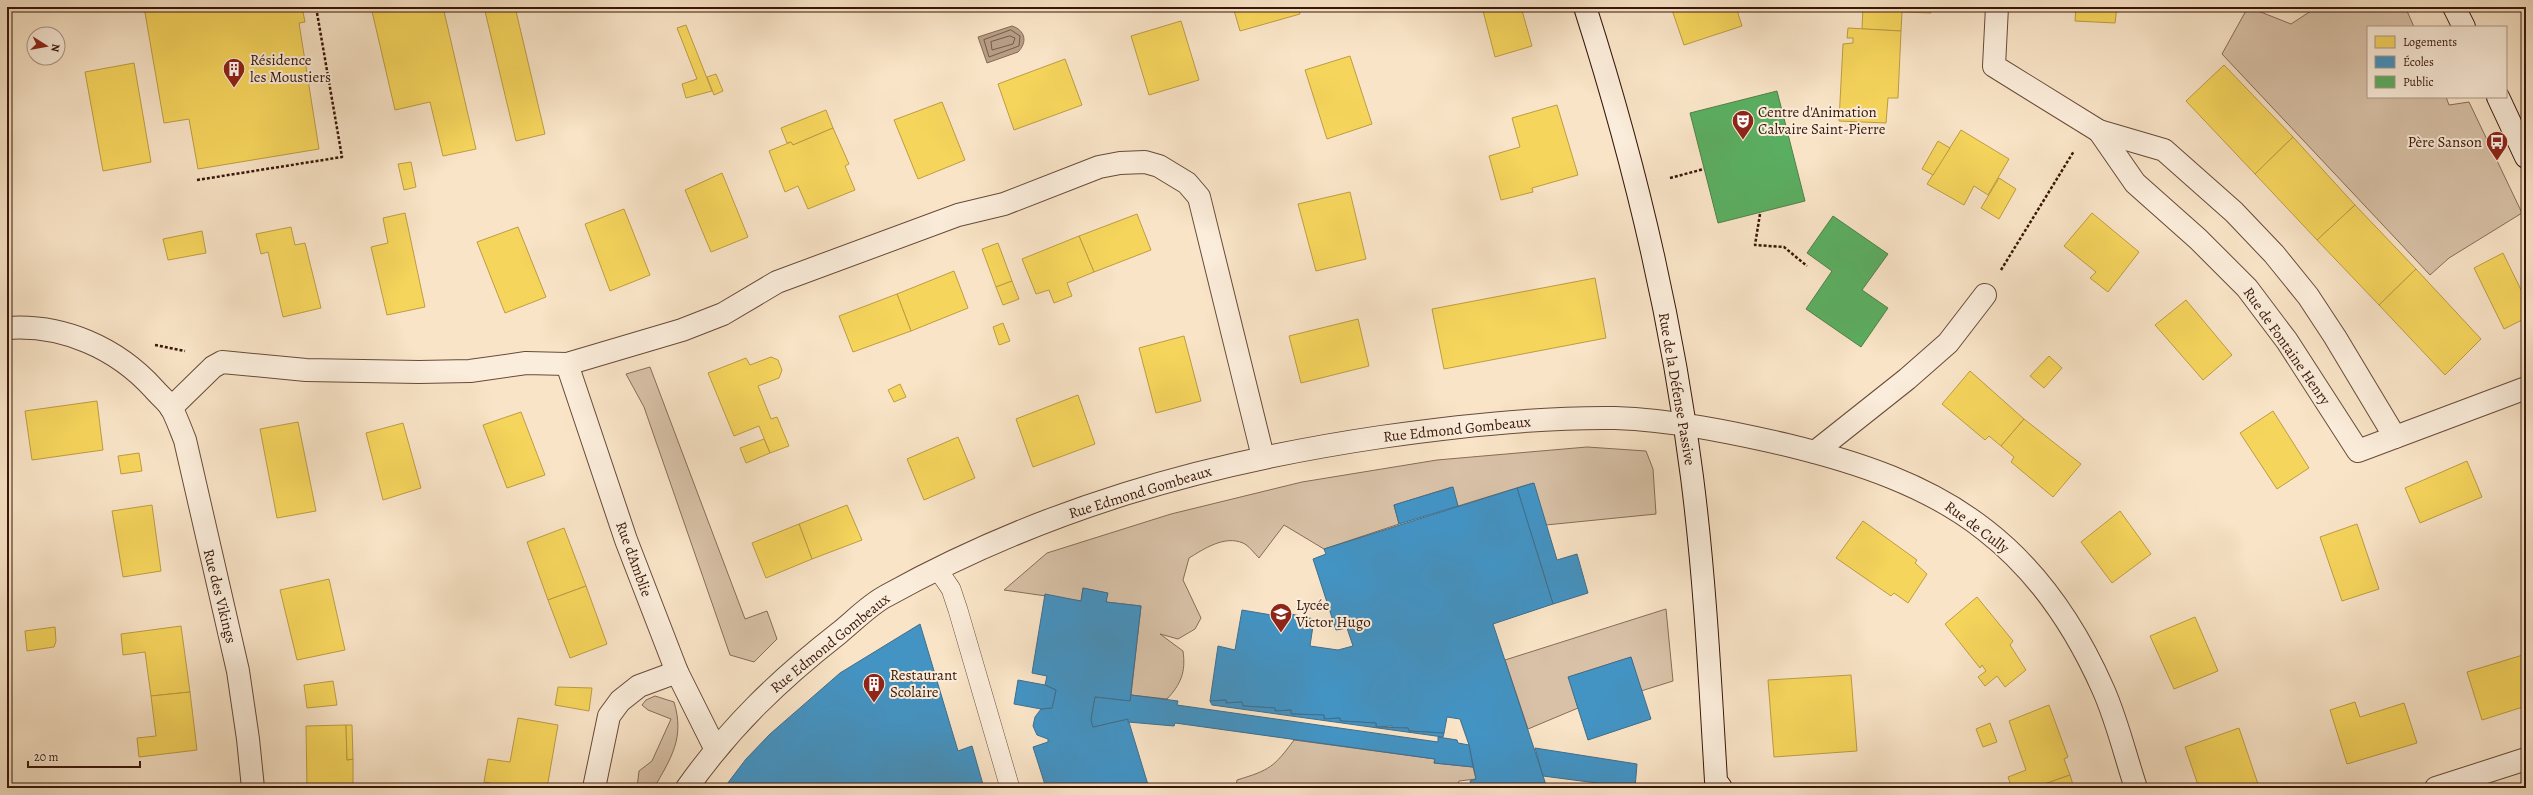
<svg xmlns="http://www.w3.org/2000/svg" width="2533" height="795" viewBox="0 0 2533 795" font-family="Alegreya,serif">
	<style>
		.green { fill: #d8c1a7; stroke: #886c58 }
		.water { fill: #b79e86; stroke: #846854 }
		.homes { fill: #f6d55c; stroke: #bd9c43 }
		.schools { fill: #4393c3; stroke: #406e8b }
		.public { fill: #5aae61; stroke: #508046 }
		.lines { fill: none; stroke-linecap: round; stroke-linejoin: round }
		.shore { stroke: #785a47; stroke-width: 1 }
		.lane-casing { stroke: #684a38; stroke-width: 20 }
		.street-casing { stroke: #684a38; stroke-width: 24 }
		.secondary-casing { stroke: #381608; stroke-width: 24 }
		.path { stroke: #381608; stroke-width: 2.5; stroke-dasharray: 3 2; stroke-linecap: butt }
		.lane { stroke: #fbeddb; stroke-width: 19 }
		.street { stroke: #fbeddb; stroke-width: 22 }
		.secondary { stroke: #fbeddb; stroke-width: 22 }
		.labels { text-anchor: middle; stroke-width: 4; stroke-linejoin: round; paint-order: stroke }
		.poi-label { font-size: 15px; fill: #381608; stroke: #fbeddb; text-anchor: start }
		.street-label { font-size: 15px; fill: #381608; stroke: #fbeddb }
	</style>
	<rect width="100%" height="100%" fill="#f9e4c7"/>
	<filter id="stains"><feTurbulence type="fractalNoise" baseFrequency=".005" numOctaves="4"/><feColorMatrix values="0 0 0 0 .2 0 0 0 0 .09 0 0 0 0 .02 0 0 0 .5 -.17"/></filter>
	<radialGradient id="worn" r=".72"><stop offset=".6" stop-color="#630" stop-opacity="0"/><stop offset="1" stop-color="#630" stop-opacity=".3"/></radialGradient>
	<g class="green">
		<path d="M 2248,7 L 2291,24 L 2317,7 L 2411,7 L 2407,11 L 2414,27 L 2368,27 L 2368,97 L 2446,97 L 2449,105 L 2469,102 L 2522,213 L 2449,258 L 2430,275 L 2222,54 Z"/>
		<path d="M 650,367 L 745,619 L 767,611 L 777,639 L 754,662 L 730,655 L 644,407 L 626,374 Z"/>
		<path d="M 1587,447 L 1646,451 L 1653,469 L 1656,514 L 1546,525 L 1533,483 L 1458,506 L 1452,487 L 1394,505 L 1399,524 L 1324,549 L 1284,525 L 1259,558 C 1255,554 1248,545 1243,543 C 1224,535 1204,549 1189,558 L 1183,580 L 1201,618 L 1195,629 L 1178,639 L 1160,634 L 1183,651 C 1186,672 1181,684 1167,699 L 1131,695 L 1141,606 L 1106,602 L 1107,593 L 1083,588 L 1081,601 L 1004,590 L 1047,553 L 1171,514 L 1302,482 L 1437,460 Z"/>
		<path d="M 1666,609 L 1673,681 L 1641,691 L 1631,657 L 1569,677 L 1578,708 L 1528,729 L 1505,660 Z"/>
		<path d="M 655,696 L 674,702 C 685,738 671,758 654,788 L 637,788 L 639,771 L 652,761 L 671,719 L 648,710 L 642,705 L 646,700 Z"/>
		<path d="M 1294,740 L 1435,759 L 1434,763 L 1473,767 L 1476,779 L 1459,781 L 1456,788 L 1236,788 L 1237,780 C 1270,770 1274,767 1294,740 Z"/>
	</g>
	<path class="water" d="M 1012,26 C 1025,30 1028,42 1018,52 L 987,63 L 978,37 Z"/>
	<g class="homes">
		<path d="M 144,7 L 302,7 L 305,22 L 299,23 L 319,149 L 198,169 L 189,119 L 164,123 Z"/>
		<path d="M 371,7 L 443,7 L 476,149 L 443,156 L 430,102 L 395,110 Z"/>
		<path d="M 484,7 L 515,7 L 545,134 L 516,141 Z"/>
		<path d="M 1233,7 L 1298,7 L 1300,14 L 1240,31 Z"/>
		<path d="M 1482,7 L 1521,7 L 1532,46 L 1495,57 Z"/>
		<path d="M 1671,7 L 1736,7 L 1742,26 L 1684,45 Z"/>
		<path d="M 1863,7 L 1931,7 L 1931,13 L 1902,12 L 1901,31 L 1862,29 Z"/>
		<path d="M 2076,7 L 2117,7 L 2115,23 L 2075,21 Z"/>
		<path d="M 1181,21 L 1199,80 L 1149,95 L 1131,36 Z"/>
		<path d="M 686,25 L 712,91 L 686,98 L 682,84 L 697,79 L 677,28 Z"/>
		<path d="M 1848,28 L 1901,31 L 1898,98 L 1888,98 L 1886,123 L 1839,121 L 1843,44 L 1853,43 L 1853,38 L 1847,38 Z"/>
		<path d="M 1350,56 L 1372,124 L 1327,139 L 1305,70 Z"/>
		<path d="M 1065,59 L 1082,105 L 1014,130 L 998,84 Z"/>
		<path d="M 134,63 L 151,162 L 103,171 L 85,72 Z"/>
		<path d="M 2224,65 L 2293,137 L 2255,174 L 2186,101 Z"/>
		<path d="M 716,74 L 723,91 L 714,95 L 707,77 Z"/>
		<path d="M 942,102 L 965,160 L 918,179 L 894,120 Z"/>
		<path d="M 1557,105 L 1578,175 L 1532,188 L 1533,192 L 1501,200 L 1489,156 L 1520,147 L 1512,118 Z"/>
		<path d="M 826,110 L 833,128 L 793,145 L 791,142 L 787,143 L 781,128 Z"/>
		<path d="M 833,128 L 849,164 L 845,166 L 855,190 L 808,209 L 798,186 L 785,192 L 769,151 L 791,142 L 793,145 Z"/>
		<path d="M 1961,130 L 2009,159 L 1988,195 L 1974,186 L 1964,205 L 1927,184 Z"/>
		<path d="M 2293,137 L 2355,205 L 2317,240 L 2255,174 Z"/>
		<path d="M 1938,141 L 1950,148 L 1933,175 L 1922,169 Z"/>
		<path d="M 411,162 L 416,187 L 404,190 L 398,164 Z"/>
		<path d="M 722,173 L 748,237 L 711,252 L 685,190 Z"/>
		<path d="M 1999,178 L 2016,189 L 1999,219 L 1981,208 Z"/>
		<path d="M 1350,192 L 1366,259 L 1316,271 L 1298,204 Z"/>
		<path d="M 2355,205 L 2416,269 L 2379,305 L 2317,240 Z"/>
		<path d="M 624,209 L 650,275 L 610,291 L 585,224 Z"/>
		<path d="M 405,213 L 425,307 L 387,315 L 371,247 L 388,243 L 383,218 Z"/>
		<path d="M 2092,213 L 2139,252 L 2108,292 L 2090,278 L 2096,272 L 2064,246 Z"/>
		<path d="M 1137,214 L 1151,250 L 1094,272 L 1079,236 Z"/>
		<path d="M 291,227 L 295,245 L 305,243 L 321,308 L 283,317 L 268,252 L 261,254 L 256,234 Z"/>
		<path d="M 518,227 L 546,297 L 505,313 L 477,242 Z"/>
		<path d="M 202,231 L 206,253 L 168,260 L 163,239 Z"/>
		<path d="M 1079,236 L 1094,272 L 1067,283 L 1072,296 L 1054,303 L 1049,290 L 1036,294 L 1022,259 Z"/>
		<path d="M 998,243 L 1012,281 L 996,287 L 982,249 Z"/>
		<path d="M 2503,253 L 2526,300 L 2526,318 L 2504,329 L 2474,268 Z"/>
		<path d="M 2416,269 L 2481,339 L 2445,375 L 2379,305 Z"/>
		<path d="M 954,271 L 968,308 L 911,331 L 897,294 Z"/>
		<path d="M 1595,278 L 1606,338 L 1444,369 L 1432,309 Z"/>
		<path d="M 1012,281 L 1019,299 L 1003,305 L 996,287 Z"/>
		<path d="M 897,294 L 911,331 L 853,352 L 839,316 Z"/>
		<path d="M 2186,300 L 2232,355 L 2203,380 L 2155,325 Z"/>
		<path d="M 1358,319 L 1369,366 L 1301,383 L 1289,336 Z"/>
		<path d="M 1003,323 L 1010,341 L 999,345 L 993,327 Z"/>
		<path d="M 1184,336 L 1201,401 L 1156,413 L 1139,348 Z"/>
		<path d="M 2049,356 L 2062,368 L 2044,388 L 2030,376 Z"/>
		<path d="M 771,357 L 778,360 L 782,370 L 779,378 L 758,386 L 771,419 L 777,417 L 789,446 L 770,453 L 759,426 L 734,436 L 708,373 L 746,358 L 750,365 Z"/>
		<path d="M 1970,371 L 2024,419 L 2001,446 L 1989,436 L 1985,440 L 1942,404 Z"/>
		<path d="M 900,384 L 906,397 L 894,402 L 888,390 Z"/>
		<path d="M 1078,395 L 1095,444 L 1033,467 L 1016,419 Z"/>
		<path d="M 97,401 L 103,450 L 32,460 L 25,411 Z"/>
		<path d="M 2273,411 L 2309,468 L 2277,489 L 2240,433 Z"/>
		<path d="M 521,412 L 545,475 L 507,488 L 483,425 Z"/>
		<path d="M 2024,419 L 2081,464 L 2053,497 L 2011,462 L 2014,457 L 2001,446 Z"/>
		<path d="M 298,422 L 316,511 L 277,518 L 260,429 Z"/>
		<path d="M 403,423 L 421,488 L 383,500 L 366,433 Z"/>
		<path d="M 958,437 L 975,478 L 924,500 L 907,459 Z"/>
		<path d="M 764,439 L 770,453 L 746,463 L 740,448 Z"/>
		<path d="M 139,453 L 142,471 L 121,474 L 118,456 Z"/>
		<path d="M 2467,461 L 2482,497 L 2420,523 L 2405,488 Z"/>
		<path d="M 152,505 L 161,571 L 123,577 L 112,511 Z"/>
		<path d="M 847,505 L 862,540 L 812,559 L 799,524 Z"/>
		<path d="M 2120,511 L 2151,554 L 2112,583 L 2081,542 Z"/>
		<path d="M 1863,521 L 1917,560 L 1915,563 L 1927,574 L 1908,603 L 1894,593 L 1891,596 L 1836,558 Z"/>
		<path d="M 799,524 L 812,559 L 766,578 L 752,543 Z"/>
		<path d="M 2357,524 L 2379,589 L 2342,601 L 2320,537 Z"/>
		<path d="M 564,528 L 586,586 L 548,600 L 527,542 Z"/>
		<path d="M 329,579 L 345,650 L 297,660 L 280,590 Z"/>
		<path d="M 586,586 L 607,644 L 570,658 L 548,600 Z"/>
		<path d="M 1977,597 L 2013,641 L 2010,645 L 2026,670 L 2005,687 L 1997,676 L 1985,686 L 1978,677 L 1986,671 L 1982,665 L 1980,668 L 1945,624 Z"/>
		<path d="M 2195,617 L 2218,671 L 2174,689 L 2150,636 Z"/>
		<path d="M 181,626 L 190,692 L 151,696 L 145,652 L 123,655 L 121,634 Z"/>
		<path d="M 55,627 L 56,641 L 54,647 L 27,651 L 25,631 Z"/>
		<path d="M 2526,654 L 2526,706 L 2482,720 L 2467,672 Z"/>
		<path d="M 1851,675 L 1857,751 L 1774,757 L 1768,680 Z"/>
		<path d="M 333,681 L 337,705 L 307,708 L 304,685 Z"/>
		<path d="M 558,687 L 592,688 L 589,711 L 555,705 Z"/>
		<path d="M 190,692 L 197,750 L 139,757 L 137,738 L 156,736 L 151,696 Z"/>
		<path d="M 2355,702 L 2360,717 L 2404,703 L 2417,743 L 2347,764 L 2330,710 Z"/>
		<path d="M 2049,705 L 2068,757 L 2064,759 L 2070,775 L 2033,788 L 2012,788 L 2008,777 L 2026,770 L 2009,721 Z"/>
		<path d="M 518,718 L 558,725 L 547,788 L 517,788 L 484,782 L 488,759 L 510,762 Z"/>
		<path d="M 1990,723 L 1997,742 L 1983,747 L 1976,729 Z"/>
		<path d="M 346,725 L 347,760 L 353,759 L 353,788 L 307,788 L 306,726 Z"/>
		<path d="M 346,725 L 352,725 L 353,759 L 347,760 Z"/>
		<path d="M 2239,728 L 2259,787 L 2199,788 L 2185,747 Z"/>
		<path d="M 2070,775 L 2074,788 L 2033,788 Z"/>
	</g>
	<g class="schools">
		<path d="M 1534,483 L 1557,560 L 1577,554 L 1588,593 L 1553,604 L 1517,488 Z"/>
		<path d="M 1453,487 L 1458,506 L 1399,524 L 1394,505 Z"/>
		<path d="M 1517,488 L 1553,604 L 1493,624 L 1547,788 L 1472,788 L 1470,781 L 1476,779 L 1469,745 L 1460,719 L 1447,717 L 1444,733 L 1409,731 L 1408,728 L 1392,729 L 1392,726 L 1376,727 L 1376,723 L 1340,721 L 1340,718 L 1324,719 L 1324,715 L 1291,714 L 1291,710 L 1275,711 L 1275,708 L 1243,706 L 1242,702 L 1226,703 L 1226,700 L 1210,701 L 1218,646 L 1235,650 L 1242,610 L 1289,618 L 1291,614 L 1314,619 L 1310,646 L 1338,650 L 1353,646 L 1347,628 L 1336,630 L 1313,559 L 1326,554 L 1324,549 Z"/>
		<path d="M 1083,588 L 1108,593 L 1106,602 L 1141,606 L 1130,701 L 1095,697 L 1091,720 L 1093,727 L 1128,719 L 1149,788 L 1046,788 L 1033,747 L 1048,742 L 1048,739 L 1037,735 L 1033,726 L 1035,717 L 1041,709 L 1052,708 L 1056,690 L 1045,685 L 1047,676 L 1032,673 L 1045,594 L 1081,601 Z"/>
		<path d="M 920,624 L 958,751 L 972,746 L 984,788 L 724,788 L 746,759 L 770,734 L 840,673 Z"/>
		<path d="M 1631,657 L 1651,719 L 1588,740 L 1568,677 Z"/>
		<path d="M 1018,680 L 1045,685 L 1056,690 L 1052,708 L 1041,709 L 1014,704 Z"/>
		<path d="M 1131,695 L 1178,701 L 1177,705 L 1438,742 L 1438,737 L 1457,740 L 1458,743 L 1469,745 L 1473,767 L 1434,763 L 1435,759 L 1175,723 L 1174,726 L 1128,722 L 1128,719 L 1093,727 L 1091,720 L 1095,697 L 1130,701 Z"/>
		<path d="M 1226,700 L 1226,703 L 1242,702 L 1243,706 L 1275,708 L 1275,711 L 1291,710 L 1291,714 L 1324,715 L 1324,719 L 1340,718 L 1340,721 L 1376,723 L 1376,727 L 1408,728 L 1409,731 L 1444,733 L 1443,737 L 1212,705 L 1210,701 Z"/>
		<path d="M 1535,748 L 1637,764 L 1635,788 L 1543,776 Z"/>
	</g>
	<g class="public">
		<path d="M 1777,91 L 1805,201 L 1718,223 L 1690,113 Z"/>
		<path d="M 1833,216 L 1888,254 L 1862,290 L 1888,308 L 1861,347 L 1806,309 L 1832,271 L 1807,253 Z"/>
	</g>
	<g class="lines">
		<g class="shore">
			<path d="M 1011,30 L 1020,36 L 1019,46 L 989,57 L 984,40 Z"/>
			<path d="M 1010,36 L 1015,38 L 1013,44 L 992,50 L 991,42 Z"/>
		</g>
		<g class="lane-casing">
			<path id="lane" d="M 938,570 L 951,589 L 958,610 L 1010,788"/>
		</g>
		<g class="street-casing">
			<g id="street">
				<path d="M 1997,7 L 1994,66 L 2099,131 L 2164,150 L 2234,212 L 2274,254 L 2308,296 L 2335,337 L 2395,437"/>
				<path d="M 2099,131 L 2135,183 L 2198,239 L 2247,288 L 2287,341 L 2358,451 L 2526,388"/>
				<path d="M 7,328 C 63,324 117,348 154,389 C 159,395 168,402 172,409 C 177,419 181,430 185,440 L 238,671 L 248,739 L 253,788"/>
				<path d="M 567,364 L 626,540 L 677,672 L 715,748"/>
				<path d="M 171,408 L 213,367 L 222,362 L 306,370 L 419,372 L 470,371 L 526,363 L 567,364 L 682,330 L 723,314 L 777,282 L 958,215 L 1004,204 L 1099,167 L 1120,163 L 1145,162 L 1159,166 L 1187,183 L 1199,197 L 1263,457"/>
				<path d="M 1815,452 L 1907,379 L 1948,343 L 1985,295"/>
				<path d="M 594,788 L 609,716 L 620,701 L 639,686 L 677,672"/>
				<path d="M 687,788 C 731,726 779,680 839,633 C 854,621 869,605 886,596 C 1043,509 1204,463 1381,437 C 1458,426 1537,417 1615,418 C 1672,420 1731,432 1787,445 C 1857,462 1928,485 1985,530 C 2038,571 2076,628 2103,689 C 2117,720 2125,755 2136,788"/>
				<path d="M 2436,788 L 2526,759"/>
			</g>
		</g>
		<g class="secondary-casing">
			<g id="secondary">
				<path d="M 1585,7 C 1634,160 1672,318 1692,477 C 1705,578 1710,680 1716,781 L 1721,788"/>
				<path d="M 2454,7 L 2464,27"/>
				<path d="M 2498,97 L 2526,157"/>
			</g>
		</g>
		<g class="path">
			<path d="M 1670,178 L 1704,169"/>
			<path d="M 197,180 L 342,157 L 316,7"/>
			<path d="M 1760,214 L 1755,245 L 1784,247 L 1807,266"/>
			<path d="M 2001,270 L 2074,151"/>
			<path d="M 155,345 L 185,351"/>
		</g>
		<use href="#lane" class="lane"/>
		<use href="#street" class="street"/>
		<use href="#secondary" class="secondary"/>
	</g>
	<defs>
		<g id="building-pin" transform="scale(1.15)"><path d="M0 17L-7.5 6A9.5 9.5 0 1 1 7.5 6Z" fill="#8f2418" stroke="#fbeddb"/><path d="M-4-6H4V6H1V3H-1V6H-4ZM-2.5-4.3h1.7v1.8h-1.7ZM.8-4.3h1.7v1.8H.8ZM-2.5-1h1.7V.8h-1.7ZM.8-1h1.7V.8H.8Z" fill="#fff"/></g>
		<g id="theatre-pin" transform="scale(1.15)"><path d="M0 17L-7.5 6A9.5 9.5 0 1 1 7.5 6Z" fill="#8f2418" stroke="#fbeddb"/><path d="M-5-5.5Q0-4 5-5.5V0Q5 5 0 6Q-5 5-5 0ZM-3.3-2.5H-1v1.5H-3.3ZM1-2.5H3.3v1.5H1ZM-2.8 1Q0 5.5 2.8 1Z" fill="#fff"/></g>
		<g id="bus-pin" transform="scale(1.15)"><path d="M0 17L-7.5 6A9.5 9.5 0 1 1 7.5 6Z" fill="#8f2418" stroke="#fbeddb"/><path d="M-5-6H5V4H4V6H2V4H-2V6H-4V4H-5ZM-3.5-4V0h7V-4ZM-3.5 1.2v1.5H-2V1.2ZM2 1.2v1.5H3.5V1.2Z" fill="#fff"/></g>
		<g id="school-pin" transform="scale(1.15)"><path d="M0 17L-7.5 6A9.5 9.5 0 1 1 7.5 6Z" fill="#8f2418" stroke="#fbeddb"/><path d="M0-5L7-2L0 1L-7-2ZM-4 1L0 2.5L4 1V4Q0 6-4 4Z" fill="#fff"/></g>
	</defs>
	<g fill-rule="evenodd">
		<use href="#building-pin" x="234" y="69"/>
		<use href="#theatre-pin" x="1743" y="121"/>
		<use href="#bus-pin" x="2497" y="142"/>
		<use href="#school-pin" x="1281" y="614"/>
		<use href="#building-pin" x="874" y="684"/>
	</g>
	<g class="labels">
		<g class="poi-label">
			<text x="250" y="65">Résidence<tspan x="250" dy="17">les Moustiers</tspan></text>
			<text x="1758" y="117">Centre d'Animation<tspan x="1758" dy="17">Calvaire Saint-Pierre</tspan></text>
			<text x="2482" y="147" text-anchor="end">Père Sanson</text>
			<text x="1296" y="610">Lycée<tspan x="1296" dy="17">Victor Hugo</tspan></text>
			<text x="890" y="680">Restaurant<tspan x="890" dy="17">Scolaire</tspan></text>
		</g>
		<g class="street-label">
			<text transform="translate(2287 346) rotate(55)" y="5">Rue de Fontaine Henry</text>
			<text transform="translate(1677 389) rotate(80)" y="5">Rue de la Défense Passive</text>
			<text transform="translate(1457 429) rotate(-6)" y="5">Rue Edmond Gombeaux</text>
			<text transform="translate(1140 492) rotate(-17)" y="5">Rue Edmond Gombeaux</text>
			<text transform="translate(1977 527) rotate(37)" y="5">Rue de Cully</text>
			<text transform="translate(634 559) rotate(70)" y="5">Rue d'Amblie</text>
			<text transform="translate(220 596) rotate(76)" y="5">Rue des Vikings</text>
			<text transform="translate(830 643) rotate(-39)" y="5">Rue Edmond Gombeaux</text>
		</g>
	</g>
	<rect width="2533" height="795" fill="none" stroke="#f9e4c7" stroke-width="24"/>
	<rect x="8" y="8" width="2517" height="779" fill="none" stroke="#381608" stroke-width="2"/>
	<rect x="12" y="12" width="2509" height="771" fill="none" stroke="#381608"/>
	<rect x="2367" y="26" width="140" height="72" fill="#fbeddb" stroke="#ad9787"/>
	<rect x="2375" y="36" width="20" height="12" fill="#f6d55c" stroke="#ad9787"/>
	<text x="2403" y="46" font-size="12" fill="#381608">Logements</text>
	<rect x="2375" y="56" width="20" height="12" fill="#4393c3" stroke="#ad9787"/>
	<text x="2403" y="66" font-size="12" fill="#381608">Écoles</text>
	<rect x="2375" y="76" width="20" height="12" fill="#5aae61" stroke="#ad9787"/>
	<text x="2403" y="86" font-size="12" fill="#381608">Public</text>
	<g transform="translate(46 46) rotate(101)"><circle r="19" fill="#fbeddb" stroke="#ad9787"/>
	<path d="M0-3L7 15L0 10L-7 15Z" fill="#8f2418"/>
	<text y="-6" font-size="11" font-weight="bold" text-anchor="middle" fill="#381608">N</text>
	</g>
	<path d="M28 761v6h112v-6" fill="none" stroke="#381608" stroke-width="2"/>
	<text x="34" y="761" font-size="12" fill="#381608" stroke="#fbeddb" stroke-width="3" paint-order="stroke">20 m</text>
	<rect width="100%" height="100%" filter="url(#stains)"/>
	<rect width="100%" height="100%" fill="url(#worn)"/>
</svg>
